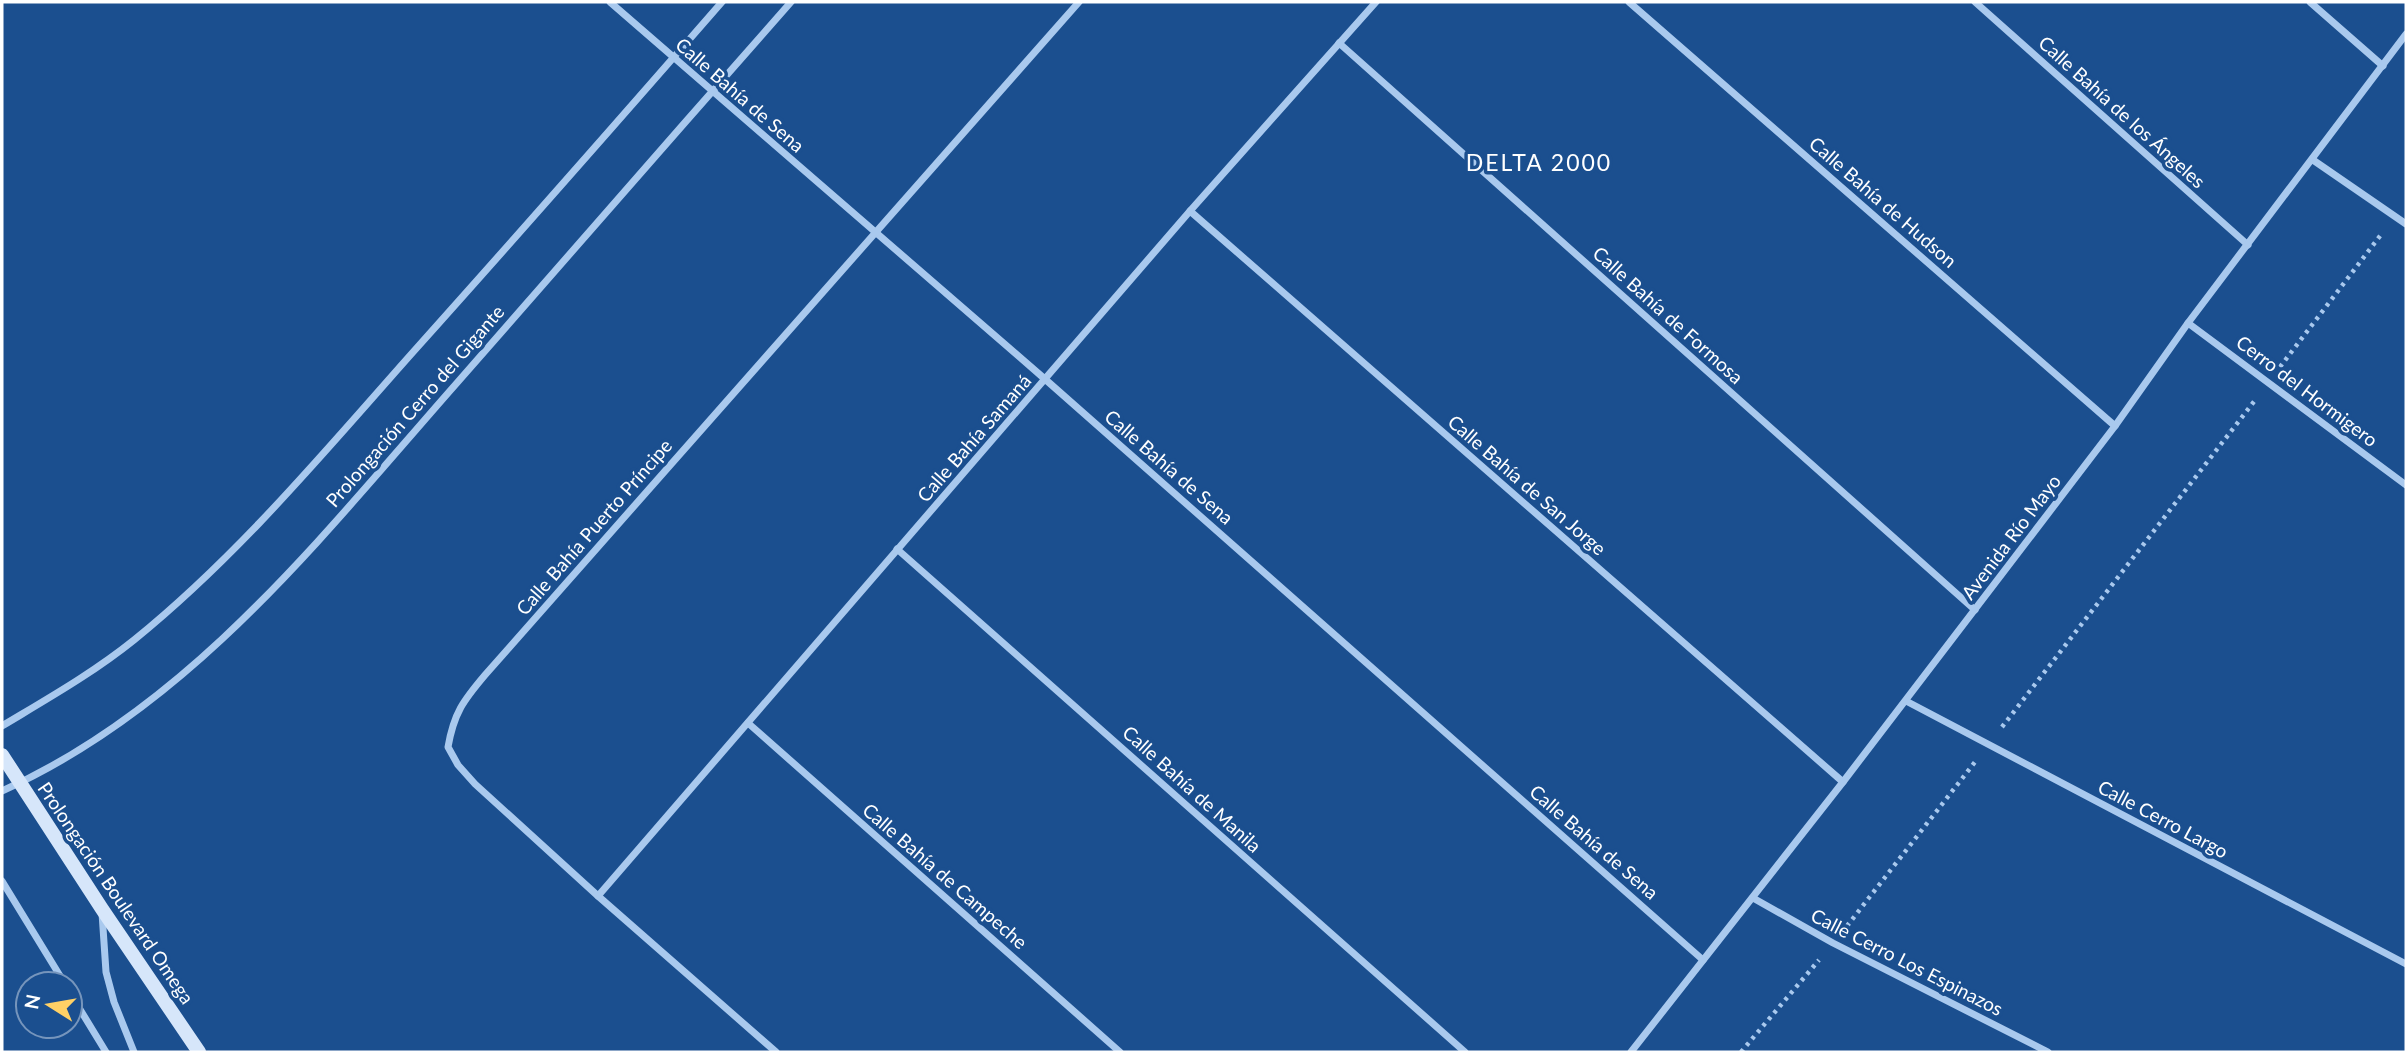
<svg xmlns="http://www.w3.org/2000/svg" width="2408" height="1054" viewBox="0 0 2408 1054" font-family="Lato,sans-serif">
	<style>
		.lines { fill: none; stroke-linecap: round; stroke-linejoin: round }
		.path { stroke: #a9c9ee; stroke-width: 4.5; stroke-dasharray: 3.5 5; stroke-linecap: butt }
		.street { stroke: #a9c9ee; stroke-width: 7 }
		.secondary { stroke: #d6e6fa; stroke-width: 14 }
		.labels { text-anchor: middle; stroke-width: 7; stroke-linejoin: round; paint-order: stroke }
		.street-label { font-size: 19px; fill: #fff; stroke: #1b4f8f }
		.quarter-label { font-size: 23px; letter-spacing: 2px; fill: #fff; stroke: #1b4f8f }
	</style>
	<rect width="100%" height="100%" fill="#1b4f8f"/>
	<g class="lines">
		<g class="path">
			<path d="M 2280,367 L 2383,232"/>
			<path d="M 2002,727 L 2256,399"/>
			<path d="M 1847,926 L 1975,762"/>
			<path d="M 1741,1052 L 1819,960"/>
		</g>
		<g class="street">
			<path d="M 610,2 L 1046,380 L 1703,960"/>
			<path d="M 1629,2 L 2115,426"/>
			<path d="M 1975,2 L 2248,245"/>
			<path d="M 2310,2 L 2383,66"/>
			<path d="M 1339,43 L 1975,610"/>
			<path d="M 2313,160 L 2406,224"/>
			<path d="M 1190,211 L 1843,782"/>
			<path d="M 2188,323 L 2406,485"/>
			<path d="M 897,549 L 1465,1052"/>
			<path d="M 1906,701 L 2406,964"/>
			<path d="M 748,723 L 1120,1052"/>
			<path d="M 2,726 C 47,699 93,673 134,640 C 239,555 325,451 414,351 C 517,236 620,119 722,2"/>
			<path d="M 2,791 C 191,706 322,536 456,384 C 568,256 679,129 791,2"/>
			<path d="M 2,881 L 65,984"/>
			<path d="M 598,896 L 1190,211 L 1376,2"/>
			<path d="M 1753,898 L 1833,943 L 2048,1052"/>
			<path d="M 102,913 L 106,972 L 114,1002 L 134,1052"/>
			<path d="M 70,993 L 106,1052"/>
			<path d="M 776,1052 L 598,896 L 475,784 L 458,765 L 448,747 C 454,713 463,701 485,675 L 1079,2"/>
			<path d="M 1631,1052 L 1843,782 L 2115,426 L 2188,323 L 2406,34"/>
		</g>
		<path class="secondary" d="M 2,755 L 102,909 L 199,1052"/>
	</g>
	<g class="labels">
		<g class="street-label">
			<text transform="translate(740 95) rotate(41)" y="7">Calle Bahía de Sena</text>
			<text transform="translate(2122 112) rotate(42)" y="7">Calle Bahía de los Ángeles</text>
			<text transform="translate(1883 202) rotate(41)" y="7">Calle Bahía de Hudson</text>
			<text transform="translate(1668 315) rotate(42)" y="7">Calle Bahía de Formosa</text>
			<text transform="translate(2307 391) rotate(37)" y="7">Cerro del Hormigero</text>
			<text transform="translate(415 406) rotate(-49)" y="7">Prolongación Cerro del Gigante</text>
			<text transform="translate(974 438) rotate(-49)" y="7">Calle Bahía Samaná</text>
			<text transform="translate(1169 467) rotate(41)" y="7">Calle Bahía de Sena</text>
			<text transform="translate(1527 485) rotate(41)" y="7">Calle Bahía de San Jorge</text>
			<text transform="translate(594 527) rotate(-49)" y="7">Calle Bahía Puerto Príncipe</text>
			<text transform="translate(2011 537) rotate(-53)" y="7">Avenida Río Mayo</text>
			<text transform="translate(1192 789) rotate(42)" y="7">Calle Bahía de Manila</text>
			<text transform="translate(2163 819) rotate(28)" y="7">Calle Cerro Largo</text>
			<text transform="translate(1594 842) rotate(41)" y="7">Calle Bahía de Sena</text>
			<text transform="translate(945 876) rotate(41)" y="7">Calle Bahía de Campeche</text>
			<text transform="translate(116 893) rotate(56)" y="7">Prolongación Boulevard Omega</text>
			<text transform="translate(1907 962) rotate(27)" y="7">Calle Cerro Los Espinazos</text>
		</g>
		<g class="quarter-label">
			<text x="1539" y="171">DELTA 2000</text>
		</g>
	</g>
	<rect width="2408" height="1054" fill="none" stroke="#ffffff" stroke-width="7"/>
	<g transform="translate(49 1005) rotate(281)"><circle r="33" fill="#1b4f8f" stroke="#7695bc" stroke-width="2"/>
	<path d="M0-5L12 26L0 18L-12 26Z" fill="#ffd166"/>
	<text y="-10" font-size="19" font-weight="bold" text-anchor="middle" fill="#ffffff">N</text>
	</g>
</svg>
